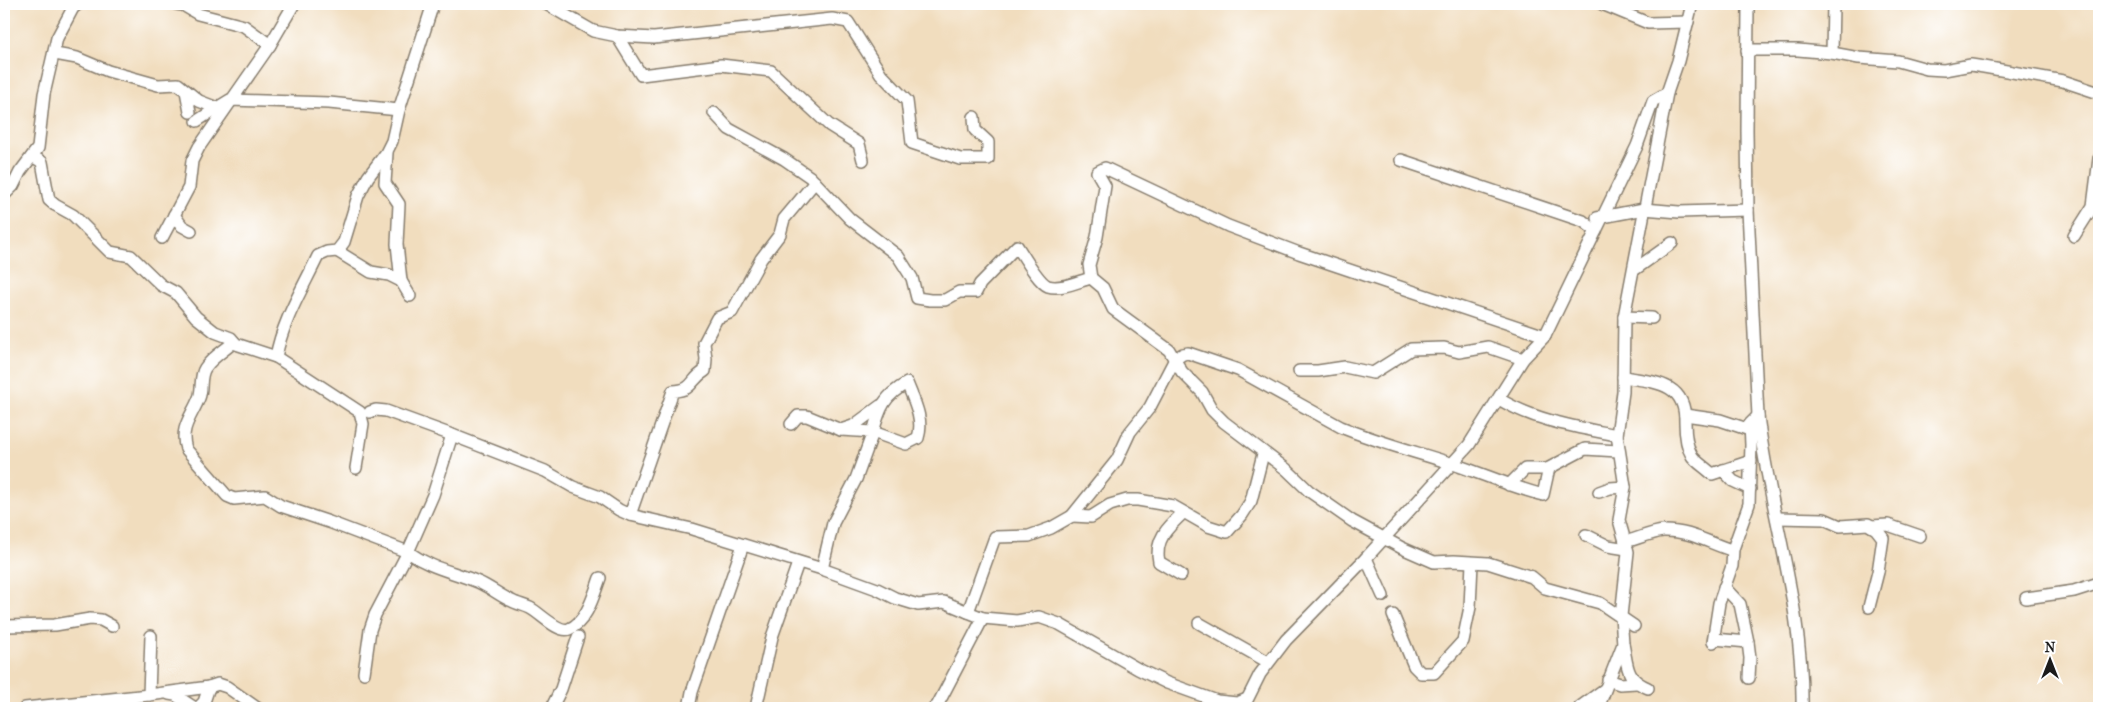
<svg xmlns="http://www.w3.org/2000/svg" width="2103" height="712" viewBox="0 0 2103 712" font-family="'IM FELL French Canon',serif">
	<style>
		.lines { fill: none; stroke-linecap: round; stroke-linejoin: round }
		.minor-casing { stroke: #867c6d; stroke-width: 14 }
		.minor { stroke: #fff; stroke-width: 11 }
	</style>
	<rect width="100%" height="100%" fill="#fff"/>
	<filter id="ink" filterUnits="userSpaceOnUse"><feTurbulence type="fractalNoise" baseFrequency=".02" numOctaves="2"/><feDisplacementMap in="SourceGraphic" scale="10" xChannelSelector="R" yChannelSelector="G"/><feConvolveMatrix kernelMatrix="1 2 1 2 8 2 1 2 1" color-interpolation-filters="sRGB"/></filter>
	<filter id="wash" filterUnits="userSpaceOnUse"><feTurbulence type="fractalNoise" baseFrequency=".0096" numOctaves="4" result="noise"/><feDisplacementMap in="SourceGraphic" scale="20" xChannelSelector="R" yChannelSelector="G"/><feGaussianBlur stdDeviation="1.12" result="paint"/><feColorMatrix in="noise" values="0 0 0 0 0 0 0 0 0 0 0 0 0 0 0 0 0 1.4 0 .05"/><feComposite in="paint" operator="in"/></filter>
	<g filter="url(#wash)">
		<rect width="100%" height="100%" fill="#f1ddbe"/>
	</g>
	<g filter="url(#ink)">
		<g class="lines">
			<g class="minor-casing">
				<g id="minor">
					<path d="M 176,4 L 183,5 L 198,14 L 244,26 L 270,45"/>
					<path d="M 546,4 L 593,31 L 617,36 L 654,38 L 832,19 L 848,22 L 881,74 L 907,101 L 912,143 L 960,159 L 988,159 L 988,142 L 975,130 L 974,117"/>
					<path d="M 1602,4 L 1648,23 L 1688,22"/>
					<path d="M 1748,4 L 1747,130 L 1748,210 L 1758,416 C 1770,514 1804,609 1802,708"/>
					<path d="M 617,36 L 641,75 L 721,65 L 771,71 L 829,125 L 859,144 L 863,160"/>
					<path d="M 1747,50 L 1798,50 L 1832,53 L 1859,58 L 1898,61 L 1927,69 L 1944,70 L 1971,65 L 1984,67 L 2063,81 L 2099,93"/>
					<path d="M 1832,53 L 1833,4"/>
					<path d="M 55,54 L 77,58 L 108,71 L 158,85 L 178,84 L 199,101 L 217,108 L 230,100 L 329,103 L 399,110"/>
					<path d="M 186,91 L 190,112"/>
					<path d="M 714,113 L 729,129 L 784,159 L 810,177 L 850,219 L 898,256 L 912,278 L 917,298 L 930,300 L 945,300 L 959,292 L 976,292 L 980,284 L 1017,246 C 1023,255 1039,283 1048,286 C 1061,290 1079,281 1091,278"/>
					<path d="M 197,121 L 217,108"/>
					<path d="M 32,156 L 42,162 L 49,200 L 55,205 L 73,215 L 110,252 L 131,256 L 161,285 L 176,293 L 196,317 L 215,332 L 231,338 L 236,344 L 276,357 L 360,412 L 363,424 L 356,468"/>
					<path d="M 1401,160 L 1583,221 L 1596,231"/>
					<path d="M 4,195 L 13,186 L 20,172 L 38,148 L 44,94 L 57,38 L 73,8 L 78,4"/>
					<path d="M 174,215 L 182,226 L 191,231"/>
					<path d="M 1597,218 L 1644,209 L 1679,212 L 1748,210"/>
					<path d="M 2074,236 L 2093,206 L 2099,159"/>
					<path d="M 162,238 L 189,187 L 192,161 L 199,147 L 270,45 L 294,4"/>
					<path d="M 337,251 L 371,272 L 389,275 L 401,281 L 397,244 L 399,204 L 385,183 L 387,153"/>
					<path d="M 1634,270 L 1672,243"/>
					<path d="M 401,281 L 410,296"/>
					<path d="M 1624,317 L 1652,318"/>
					<path d="M 1545,336 L 1299,253 L 1228,226 L 1105,168 L 1097,172 L 1105,186 L 1097,237 L 1089,265 L 1091,278 L 1103,288 L 1113,309 L 1169,350 L 1182,372 L 1202,392 L 1212,410 L 1224,422 L 1286,469 L 1309,491 L 1352,521 L 1402,548 L 1434,562 L 1454,561 L 1488,563 L 1532,577 L 1545,588 L 1600,603 L 1634,626"/>
					<path d="M 234,342 C 225,350 212,357 205,368 C 199,377 203,389 199,398 C 192,416 179,428 186,449 L 227,496 L 234,499 L 265,496 L 281,506 L 329,522 L 408,552 L 433,495 L 452,435 L 386,411 L 376,410 L 370,412"/>
					<path d="M 276,357 C 282,322 303,288 318,256 L 327,252 L 337,251 L 344,242 L 358,196 L 368,177 L 386,153 L 392,141 L 399,110 L 433,4"/>
					<path d="M 1299,371 L 1318,371 L 1345,367 L 1373,373 L 1411,349 L 1444,348 L 1459,352 L 1488,347 L 1523,359"/>
					<path d="M 1623,377 C 1654,382 1686,382 1685,422 C 1685,433 1686,446 1692,456 C 1696,462 1706,468 1712,474 L 1751,461"/>
					<path d="M 1499,399 C 1535,421 1576,427 1617,435"/>
					<path d="M 1685,415 L 1720,420 L 1750,430"/>
					<path d="M 791,424 L 798,416 L 807,416 L 841,430 L 853,426 L 880,406"/>
					<path d="M 452,435 L 545,471 L 573,487 L 600,497 L 619,510 L 630,515 L 692,529 L 822,569 L 877,589 L 895,598 L 918,605 L 944,602 L 968,612"/>
					<path d="M 1723,470 L 1733,481 L 1750,489"/>
					<path d="M 1509,485 L 1525,469 L 1549,469"/>
					<path d="M 1599,492 L 1610,488 L 1625,487"/>
					<path d="M 630,515 L 673,391 C 695,390 690,379 705,371 L 706,359 L 704,343 L 717,318 L 732,312 L 761,259 L 780,234 L 784,219 L 815,182"/>
					<path d="M 1072,516 L 1091,517 L 1110,505 L 1127,500 L 1138,500 L 1173,506 L 1208,526 L 1227,532 L 1242,515 L 1251,501 L 1263,454"/>
					<path d="M 1777,518 L 1824,519 L 1840,526 L 1868,524 L 1876,529 L 1883,538 L 1878,572 L 1869,607"/>
					<path d="M 1871,526 L 1888,525 L 1920,536"/>
					<path d="M 1586,535 L 1608,546 L 1627,549"/>
					<path d="M 1625,542 C 1636,539 1653,532 1663,531 C 1688,530 1709,543 1731,550 L 1733,549"/>
					<path d="M 1366,558 L 1383,596"/>
					<path d="M 822,569 L 833,523 L 856,479 L 872,435 L 873,432 C 880,407 884,396 907,383 C 914,401 924,419 918,438 L 906,444 L 873,432 L 841,430"/>
					<path d="M 1181,575 L 1159,562 C 1154,540 1168,527 1183,513"/>
					<path d="M 1724,587 L 1740,604 L 1748,642 L 1750,658 L 1749,678"/>
					<path d="M 2026,598 L 2074,591 L 2099,583"/>
					<path d="M 1393,615 L 1414,666 L 1421,673 L 1434,673 L 1463,641 L 1470,607 L 1472,563"/>
					<path d="M 983,618 L 1017,621 L 1039,617 L 1059,624 L 1138,669 L 1167,683 L 1217,701 L 1237,703 L 1247,699"/>
					<path d="M 1199,623 L 1268,662"/>
					<path d="M 4,626 L 55,625 L 90,619 L 101,620 L 112,626"/>
					<path d="M 1714,639 L 1748,642"/>
					<path d="M 1713,642 L 1719,603 L 1732,566 L 1733,549 L 1749,504 L 1751,445 L 1750,424 L 1758,416"/>
					<path d="M 1623,644 C 1628,666 1625,679 1648,688"/>
					<path d="M 364,673 L 370,630 L 375,615 L 408,552 C 432,569 452,571 478,582 C 490,587 500,596 512,601 C 517,604 524,605 530,608 C 540,613 558,633 569,629 C 587,622 594,594 600,578"/>
					<path d="M 1608,680 L 1620,684 L 1636,683"/>
					<path d="M 209,687 L 218,684 L 227,687 L 257,708"/>
					<path d="M 169,694 L 175,695 L 195,708"/>
					<path d="M 149,695 L 209,687 L 204,702 L 198,708"/>
					<path d="M 552,707 L 561,689 L 578,637"/>
					<path d="M 1580,707 L 1605,689"/>
					<path d="M 25,708 L 149,695 L 151,636"/>
					<path d="M 689,708 L 692,692 L 743,545"/>
					<path d="M 756,708 L 772,637 L 798,563"/>
					<path d="M 934,708 L 937,706 L 983,618 L 968,612 L 995,537 L 1029,536 L 1051,528 L 1072,516 L 1117,460 L 1130,432 L 1150,407 L 1175,359 L 1183,354 L 1188,353 L 1238,370 L 1341,427 C 1377,442 1416,452 1453,464 C 1483,474 1512,487 1543,495 L 1549,468 L 1585,449 L 1618,451"/>
					<path d="M 1243,708 L 1260,674 L 1286,640 L 1366,558 L 1469,445 L 1523,359 L 1545,336 L 1637,146 L 1653,101 L 1667,93 L 1678,61 L 1692,4"/>
					<path d="M 1598,708 L 1623,644 L 1621,616 L 1628,552 L 1619,520 L 1625,487 L 1617,435 L 1623,392 L 1624,317 L 1667,93"/>
				</g>
			</g>
			<use href="#minor" class="minor"/>
		</g>
	</g>
	<rect width="2103" height="712" fill="none" stroke="#fff" stroke-width="20"/>
	<g transform="translate(2050 660)" stroke="#ffffff" stroke-width="4" paint-order="stroke">
	<path d="M0-4L9 19L0 12L-9 19Z" fill="#1c1c1c"/>
	<text y="-8" font-size="14" font-weight="bold" text-anchor="middle" fill="#1c1c1c">N</text>
	</g>
</svg>
